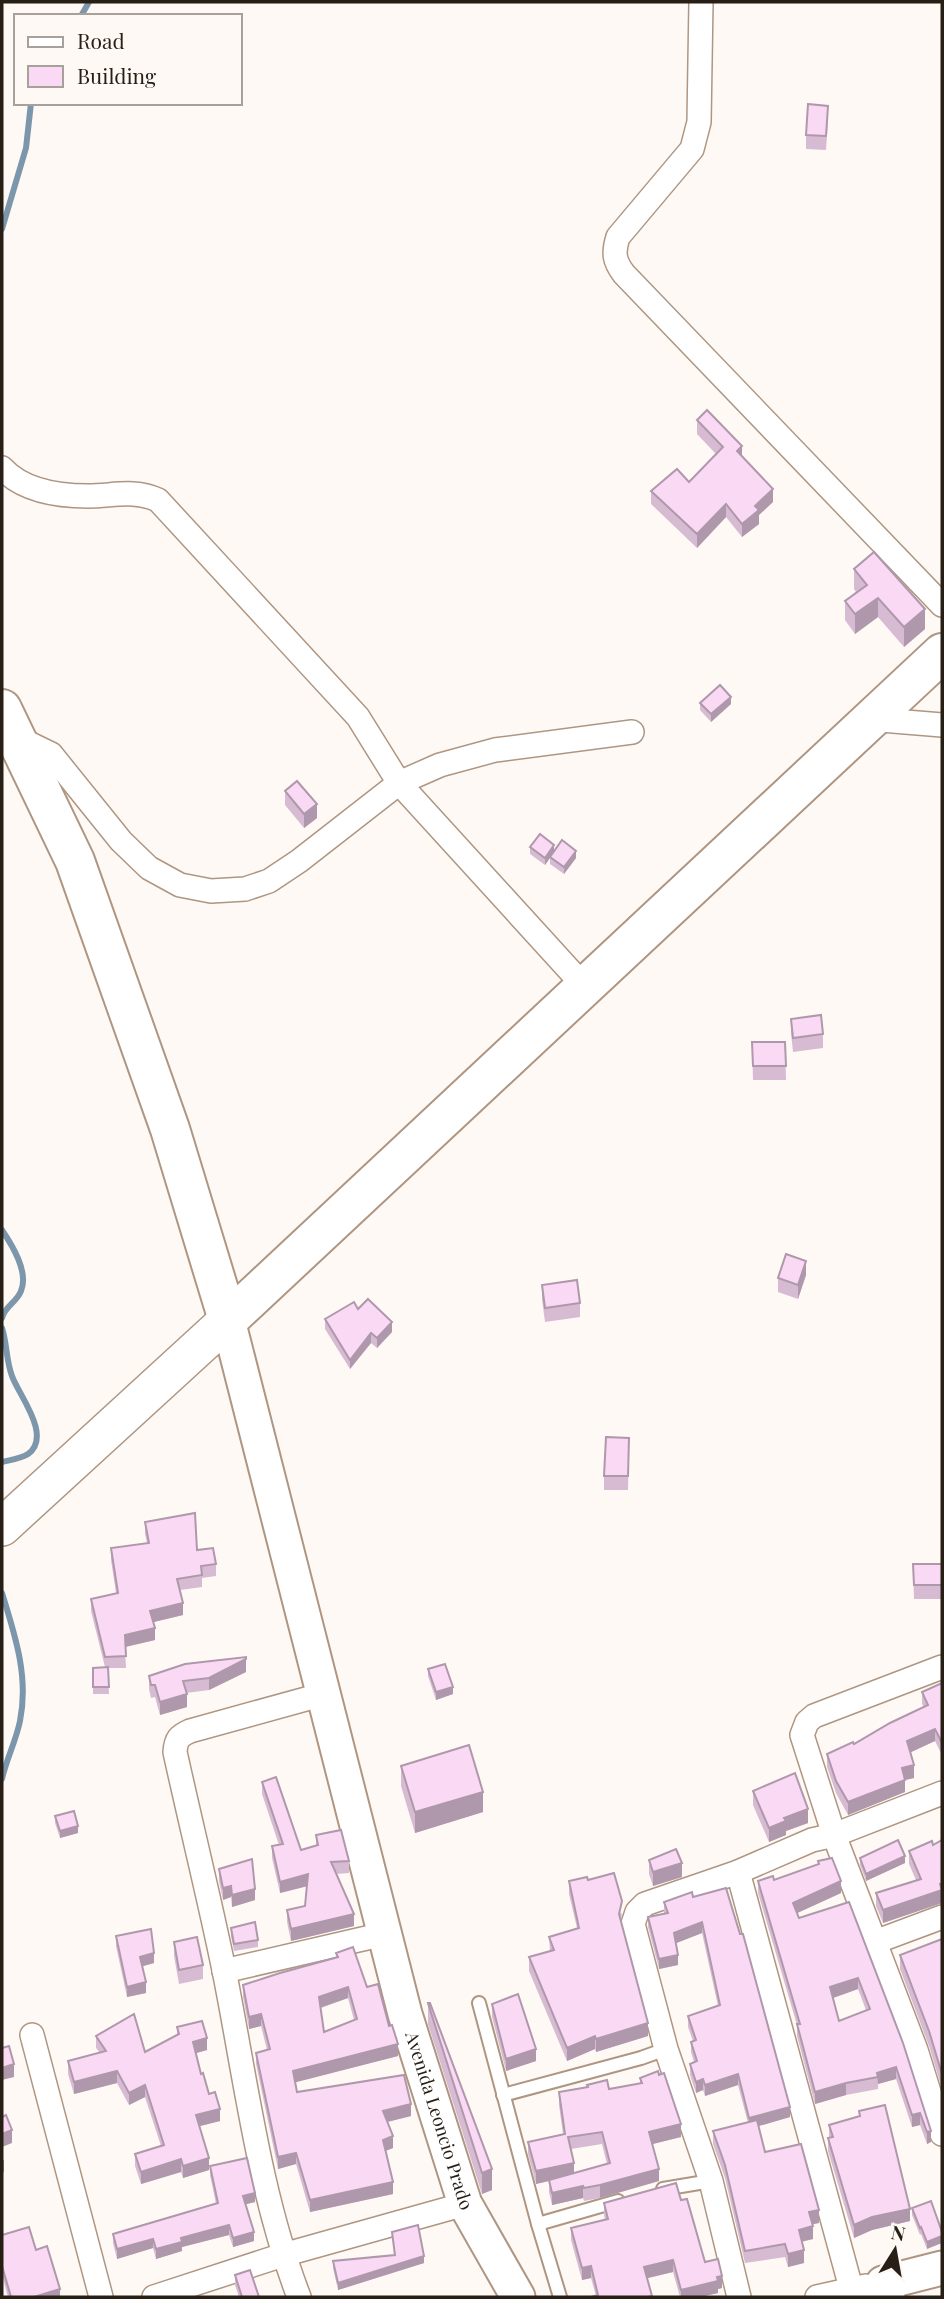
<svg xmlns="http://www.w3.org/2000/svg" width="944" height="2299" viewBox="0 0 944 2299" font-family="'Playfair Display',serif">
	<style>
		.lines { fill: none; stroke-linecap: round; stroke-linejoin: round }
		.stream { stroke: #7c96ab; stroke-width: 6 }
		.lane-casing { stroke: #af9682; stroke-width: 16 }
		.street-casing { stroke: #af9682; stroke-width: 26 }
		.secondary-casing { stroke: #af9682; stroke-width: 37 }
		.primary-casing { stroke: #af9682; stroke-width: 40 }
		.highway-casing { stroke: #af9682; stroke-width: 42 }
		.lane { stroke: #fff; stroke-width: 12 }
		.street { stroke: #fff; stroke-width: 23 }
		.secondary { stroke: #fff; stroke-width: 33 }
		.primary { stroke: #fff; stroke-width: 37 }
		.highway { stroke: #fff; stroke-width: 38 }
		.wall { fill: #d7bbd2; fill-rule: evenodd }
		.shaded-wall { fill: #af98ab }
		.building { fill: #fad9f4; stroke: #af98ab; stroke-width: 2; fill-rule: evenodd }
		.labels { text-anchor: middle; stroke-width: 7; stroke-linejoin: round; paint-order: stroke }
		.street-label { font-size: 18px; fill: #271e16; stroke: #fef9f4 }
	</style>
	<rect width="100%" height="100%" fill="#fef9f4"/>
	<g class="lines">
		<g class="stream">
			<path d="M 81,16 L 89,2"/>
			<path d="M 2,229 L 26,148 L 31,103"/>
			<path d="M 2,1230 C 12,1245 29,1272 21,1291 C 17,1302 5,1306 2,1318"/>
			<path d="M 2,1328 C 7,1343 6,1360 12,1376 C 18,1394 53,1436 28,1454 C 20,1459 10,1460 2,1462"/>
			<path d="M 2,1593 C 15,1635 29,1677 20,1721 C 16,1741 6,1760 2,1779"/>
		</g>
		<g class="lane-casing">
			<g id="lane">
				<path d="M 479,2003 L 538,2224 L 560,2297"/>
				<path d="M 503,2095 L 641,2058 L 666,2049"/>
				<path d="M 663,2189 L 711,2181"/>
				<path d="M 538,2224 L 618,2201"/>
			</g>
		</g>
		<g class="street-casing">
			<g id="street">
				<path d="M 701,2 L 699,122 L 692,149 L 618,237 C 613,253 614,261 624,274 L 942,605"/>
				<path d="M 2,468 C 23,491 58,496 88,496 C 113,496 134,489 158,500 L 358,717 L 399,783 L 584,986"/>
				<path d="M 869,719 L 942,725"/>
				<path d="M 16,737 L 51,754 L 121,841 L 149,868 L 180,885 L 211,891 L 245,889 L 269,881 L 299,861 L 399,783 L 440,765 L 495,750 L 632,732"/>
				<path d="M 942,1667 L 814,1716 L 807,1722 L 802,1735 L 834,1835 L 916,2050 L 942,2134"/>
				<path d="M 738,1872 L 851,2288"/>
				<path d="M 875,1942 L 942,1917"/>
				<path d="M 224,1971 L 384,1934"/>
				<path d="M 32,2035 L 101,2297"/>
				<path d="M 154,2297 L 283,2255 L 465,2204"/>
				<path d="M 299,2297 C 259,2193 246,2080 224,1970 C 209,1897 191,1825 175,1752 C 176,1739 179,1736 190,1731 L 324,1694"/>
				<path d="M 739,2297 L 711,2181 L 666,2049 L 633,1924 L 637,1912 L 645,1904 L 738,1872 L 812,1840 L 834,1835 L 942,1793"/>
				<path d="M 817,2297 L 866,2286"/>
			</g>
		</g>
		<g class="secondary-casing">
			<g id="secondary">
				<path id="s1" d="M 228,1320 L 405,2014 L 465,2204 L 518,2297"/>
				<path d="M 888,2297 L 883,2283 L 942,2268"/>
			</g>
		</g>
		<g class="primary-casing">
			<path id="primary" d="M 2,1527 L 228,1320"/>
		</g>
		<g class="highway-casing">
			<path id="highway" d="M 2,709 L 75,861 L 170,1129 L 228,1320 L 942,653"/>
		</g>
		<use href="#lane" class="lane"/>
		<use href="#street" class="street"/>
		<use href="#secondary" class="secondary"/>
		<use href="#primary" class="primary"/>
		<use href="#highway" class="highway"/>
	</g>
	<g class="wall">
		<path d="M 828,120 L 826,150 L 806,149 L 806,135 Z"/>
		<path d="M 697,420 L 742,456 L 773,502 L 759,515 L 759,524 L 742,537 L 726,517 L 697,548 L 651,504 L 651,491 L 689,482 L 716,454 L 697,434 Z"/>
		<path d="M 854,569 L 925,629 L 904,647 L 878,617 L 855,634 L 845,620 L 845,601 L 856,592 L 854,589 Z"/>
		<path d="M 700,703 L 731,704 L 711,722 L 700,710 Z"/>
		<path d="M 285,791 L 317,818 L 304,828 L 285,805 Z"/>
		<path d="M 530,847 L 554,850 L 576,858 L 564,874 L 550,864 L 550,858 L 545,865 L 530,854 Z"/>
		<path d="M 791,1019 L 823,1034 L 823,1048 L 793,1052 L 791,1033 Z"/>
		<path d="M 752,1042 L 785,1042 L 786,1080 L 753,1080 Z"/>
		<path d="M 806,1275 L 798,1299 L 778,1292 L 778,1278 Z"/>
		<path d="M 542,1285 L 580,1303 L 580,1317 L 545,1322 L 542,1299 Z"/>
		<path d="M 358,1309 L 392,1332 L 377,1348 L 371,1343 L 350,1369 L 325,1329 L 325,1319 Z"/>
		<path d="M 629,1438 L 628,1490 L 604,1490 L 604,1476 Z"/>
		<path d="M 145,1522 L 197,1550 L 216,1564 L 216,1576 L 202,1578 L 202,1587 L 180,1590 L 183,1615 L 153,1622 L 155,1640 L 125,1647 L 126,1668 L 108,1668 L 109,1694 L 93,1694 L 93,1668 L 105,1667 L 91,1611 L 91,1599 L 116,1593 L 111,1560 L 111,1548 L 147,1543 L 145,1534 Z"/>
		<path d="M 913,1564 L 942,1564 L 942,1599 L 914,1599 Z"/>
		<path d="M 428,1669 L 453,1694 L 436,1700 L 428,1676 Z"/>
		<path d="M 246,1672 L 209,1690 L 186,1693 L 187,1707 L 160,1715 L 155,1697 L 151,1698 L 149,1689 L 149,1676 Z"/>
		<path d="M 942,1683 L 942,1753 L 941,1753 L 935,1741 L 911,1752 L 914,1778 L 905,1780 L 905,1792 L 848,1815 L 836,1793 L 827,1767 L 827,1754 L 854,1744 L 924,1707 L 922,1704 L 922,1692 Z"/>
		<path d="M 401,1766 L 483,1812 L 415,1833 L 401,1786 Z"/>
		<path d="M 262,1782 L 301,1850 L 316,1846 L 316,1835 L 349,1861 L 349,1873 L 336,1874 L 354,1926 L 291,1941 L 287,1922 L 287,1910 L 305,1906 L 307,1886 L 280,1893 L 272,1858 L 272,1846 L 279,1845 L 262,1794 Z"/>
		<path d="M 753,1791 L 808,1823 L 786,1831 L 786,1835 L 769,1842 L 753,1805 Z"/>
		<path d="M 55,1816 L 78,1833 L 60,1838 L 55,1823 Z"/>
		<path d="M 942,1840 L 942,1903 L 883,1923 L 876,1906 L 876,1893 L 916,1880 L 909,1864 L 909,1851 L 933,1845 Z"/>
		<path d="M 860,1858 L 905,1863 L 866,1881 L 860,1865 Z"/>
		<path d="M 649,1860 L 682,1877 L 653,1886 L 649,1874 Z"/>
		<path d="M 818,1861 L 841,1893 L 797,1913 L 799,1918 L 849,1902 L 931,2142 L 927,2144 L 920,2125 L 912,2127 L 896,2079 L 878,2084 L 878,2089 L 846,2095 L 815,2104 L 797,2036 L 797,2025 L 758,1893 L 758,1881 L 774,1880 L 818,1865 ZM 858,1989 L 866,2010 L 839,2021 L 833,1998 Z"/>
		<path d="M 219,1869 L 255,1900 L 232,1907 L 231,1897 L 223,1900 L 219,1881 Z"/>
		<path d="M 588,1880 L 622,1914 L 621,1919 L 648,2036 L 596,2052 L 595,2049 L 567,2061 L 529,1971 L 529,1957 L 550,1951 L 549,1937 L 577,1928 L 569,1894 L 569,1881 Z"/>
		<path d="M 692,1892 L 790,2117 L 758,2126 L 765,2152 L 819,2223 L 812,2224 L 813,2239 L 802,2242 L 804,2263 L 788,2267 L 785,2257 L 745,2263 L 725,2178 L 713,2144 L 713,2131 L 748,2123 L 738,2085 L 705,2096 L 703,2090 L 696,2093 L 690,2075 L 690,2064 L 694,2062 L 691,2052 L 691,2042 L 693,2041 L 688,2027 L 688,2016 L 718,2006 L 702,1933 L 676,1943 L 678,1965 L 659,1969 L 648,1927 L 648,1917 L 664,1914 L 664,1902 Z"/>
		<path d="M 231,1928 L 258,1940 L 258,1947 L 234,1951 L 231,1936 Z"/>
		<path d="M 116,1936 L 154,1963 L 143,1966 L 146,1993 L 127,1997 L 116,1946 Z"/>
		<path d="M 942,1939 L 942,2089 L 929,2046 L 900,1969 L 900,1955 Z"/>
		<path d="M 174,1942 L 203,1965 L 203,1979 L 179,1984 L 174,1956 Z"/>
		<path d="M 336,1953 L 367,1987 L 388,2022 L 398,2056 L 295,2082 L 297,2092 L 411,2116 L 387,2122 L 393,2148 L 385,2151 L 393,2194 L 310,2212 L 296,2164 L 278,2169 L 256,2064 L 256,2053 L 267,2050 L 261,2026 L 249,2029 L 243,1997 L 243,1985 L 336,1958 ZM 348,1998 L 354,2020 L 324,2032 L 321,2008 Z"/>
		<path d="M 428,2003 L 492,2190 L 482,2194 L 428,2024 Z"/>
		<path d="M 492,2004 L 536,2061 L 506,2071 L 492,2017 Z"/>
		<path d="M 177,2027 L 207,2050 L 196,2053 L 201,2074 L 220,2121 L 200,2126 L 209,2170 L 183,2178 L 181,2172 L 141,2184 L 135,2166 L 135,2154 L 161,2146 L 145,2097 L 129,2105 L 117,2083 L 74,2094 L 68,2074 L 68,2061 L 100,2053 L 96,2048 L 96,2036 L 145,2052 L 177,2035 Z"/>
		<path d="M 640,2078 L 681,2137 L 652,2144 L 659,2181 L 600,2198 L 584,2201 L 583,2198 L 552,2205 L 549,2192 L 549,2181 L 536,2184 L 528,2154 L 528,2142 L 563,2134 L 559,2105 L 559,2092 L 609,2089 L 640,2083 ZM 602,2144 L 607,2164 L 574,2173 L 571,2149 Z"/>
		<path d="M 859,2111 L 910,2221 L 872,2230 L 854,2238 L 828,2151 L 828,2138 L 829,2138 L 829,2125 L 859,2116 Z"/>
		<path d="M 210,2166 L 255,2202 L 246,2204 L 254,2241 L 233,2247 L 229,2235 L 182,2247 L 182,2251 L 156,2259 L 153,2248 L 117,2259 L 113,2243 L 113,2234 L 216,2204 L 210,2175 Z"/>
		<path d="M 681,2200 L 705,2262 L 722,2288 L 718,2289 L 718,2293 L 700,2297 L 680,2297 L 673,2272 L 647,2278 L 652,2297 L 596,2296 L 591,2278 L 582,2280 L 571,2240 L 571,2228 L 605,2220 L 604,2215 L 604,2203 Z"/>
		<path d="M 931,2201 L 927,2249 L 921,2234 L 920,2235 L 912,2215 L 912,2208 Z"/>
		<path d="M 392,2232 L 424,2263 L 338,2290 L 333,2268 L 333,2261 L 394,2255 Z"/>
		<path d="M 2,2235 L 36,2250 L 60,2297 L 8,2297 L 2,2275 Z"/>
		<path d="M 235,2275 L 259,2297 L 239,2297 L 235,2285 Z"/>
	</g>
	<g class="shaded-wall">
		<path d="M 742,446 L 742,459 L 737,451 Z"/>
		<path d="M 773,489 L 773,502 L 759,515 L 759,524 L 742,537 L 742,524 L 755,506 Z"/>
		<path d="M 726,504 L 726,517 L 697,548 L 697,534 Z"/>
		<path d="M 878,598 L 878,617 L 855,634 L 855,614 Z"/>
		<path d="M 925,609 L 925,629 L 904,647 L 904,627 Z"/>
		<path d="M 731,697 L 731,704 L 711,722 L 711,714 Z"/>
		<path d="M 317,804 L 317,818 L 304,828 L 304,814 Z"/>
		<path d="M 554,845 L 554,852 L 545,865 L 545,858 Z"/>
		<path d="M 576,851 L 576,858 L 564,874 L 564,867 Z"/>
		<path d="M 806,1261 L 806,1275 L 798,1299 L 798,1285 Z"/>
		<path d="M 392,1322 L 392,1332 L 377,1348 L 377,1338 Z"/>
		<path d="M 371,1333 L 371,1343 L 350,1369 L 350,1360 Z"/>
		<path d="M 183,1603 L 183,1615 L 150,1623 L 150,1611 Z"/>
		<path d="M 155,1628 L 155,1640 L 125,1647 L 125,1635 Z"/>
		<path d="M 246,1659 L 246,1672 L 209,1690 L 209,1678 Z"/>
		<path d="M 453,1687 L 453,1694 L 436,1700 L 436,1692 Z"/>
		<path d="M 187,1694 L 187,1707 L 160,1715 L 160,1702 Z"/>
		<path d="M 935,1729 L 935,1741 L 907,1754 L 907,1741 Z"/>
		<path d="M 942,1740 L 942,1753 L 941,1753 L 941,1741 Z"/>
		<path d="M 914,1765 L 914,1778 L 905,1780 L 905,1792 L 848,1815 L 848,1802 L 902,1768 Z"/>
		<path d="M 483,1792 L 483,1812 L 415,1833 L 415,1812 Z"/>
		<path d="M 808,1809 L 808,1823 L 786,1831 L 786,1835 L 769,1842 L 769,1828 L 784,1818 Z"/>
		<path d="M 78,1826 L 78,1833 L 60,1838 L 60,1831 Z"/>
		<path d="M 905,1856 L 905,1863 L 866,1881 L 866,1874 Z"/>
		<path d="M 682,1863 L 682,1877 L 653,1886 L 653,1872 Z"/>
		<path d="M 308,1874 L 308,1886 L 280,1893 L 280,1882 Z"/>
		<path d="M 841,1881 L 841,1893 L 793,1915 L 793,1903 Z"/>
		<path d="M 231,1886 L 231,1897 L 223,1900 L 223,1888 Z"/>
		<path d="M 255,1889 L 255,1900 L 232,1907 L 232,1895 Z"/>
		<path d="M 942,1890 L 942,1903 L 883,1923 L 883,1910 Z"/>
		<path d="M 354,1914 L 354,1926 L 291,1941 L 291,1929 Z"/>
		<path d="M 702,1922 L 702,1933 L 674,1944 L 674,1933 Z"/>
		<path d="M 154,1953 L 154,1963 L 140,1967 L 140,1957 Z"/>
		<path d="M 678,1955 L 678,1965 L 659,1969 L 659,1959 Z"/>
		<path d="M 858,1978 L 858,1989 L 830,1999 L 830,1987 Z"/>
		<path d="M 146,1982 L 146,1993 L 127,1997 L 127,1987 Z"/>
		<path d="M 348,1987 L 348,1998 L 319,2008 L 319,1997 Z"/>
		<path d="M 261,2014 L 261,2026 L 249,2029 L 249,2017 Z"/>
		<path d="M 648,2023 L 648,2036 L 596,2052 L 596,2039 Z"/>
		<path d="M 595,2036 L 595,2049 L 567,2061 L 567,2048 Z"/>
		<path d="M 207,2038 L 207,2050 L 193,2054 L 193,2042 Z"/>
		<path d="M 398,2044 L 398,2056 L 293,2083 L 293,2071 Z"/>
		<path d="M 536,2049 L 536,2061 L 506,2071 L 506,2059 Z"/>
		<path d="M 14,2064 L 14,2077 L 2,2080 L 2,2068 Z"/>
		<path d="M 896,2067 L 896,2079 L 878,2084 L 877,2073 Z"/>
		<path d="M 117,2071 L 117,2083 L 74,2094 L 74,2082 Z"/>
		<path d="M 738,2074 L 738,2085 L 705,2096 L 705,2085 Z"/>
		<path d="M 703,2079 L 703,2090 L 696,2093 L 696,2082 Z"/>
		<path d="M 846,2083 L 846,2095 L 815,2104 L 815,2092 Z"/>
		<path d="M 145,2085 L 145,2097 L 129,2105 L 129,2093 Z"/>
		<path d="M 411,2104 L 411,2116 L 383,2123 L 383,2111 Z"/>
		<path d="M 790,2107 L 790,2117 L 749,2129 L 749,2118 Z"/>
		<path d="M 220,2109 L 220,2121 L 196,2127 L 196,2115 Z"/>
		<path d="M 920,2113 L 920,2125 L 912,2127 L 912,2115 Z"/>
		<path d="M 681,2124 L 681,2137 L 649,2145 L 649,2132 Z"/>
		<path d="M 12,2130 L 12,2143 L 2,2147 L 2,2134 Z"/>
		<path d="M 931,2131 L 931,2142 L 927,2144 L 927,2132 Z"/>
		<path d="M 393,2136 L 393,2148 L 383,2152 L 383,2140 Z"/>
		<path d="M 296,2153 L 296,2164 L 278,2169 L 278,2157 Z"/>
		<path d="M 209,2158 L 209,2170 L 183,2178 L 183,2166 Z"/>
		<path d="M 181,2159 L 181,2172 L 141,2184 L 141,2172 Z"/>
		<path d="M 2,2160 L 4,2160 L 4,2172 L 2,2173 Z"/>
		<path d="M 574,2163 L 574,2175 L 536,2184 L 536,2171 Z"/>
		<path d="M 492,2169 L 492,2190 L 482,2194 L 482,2173 Z"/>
		<path d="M 659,2169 L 659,2181 L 600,2198 L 600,2185 Z"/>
		<path d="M 393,2182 L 393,2194 L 310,2212 L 310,2200 Z"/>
		<path d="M 583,2186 L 583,2198 L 552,2205 L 552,2193 Z"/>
		<path d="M 255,2193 L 255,2202 L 243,2205 L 243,2196 Z"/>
		<path d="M 910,2209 L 910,2221 L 872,2230 L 854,2238 L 854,2225 L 872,2217 Z"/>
		<path d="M 819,2210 L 819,2223 L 809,2225 L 809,2212 Z"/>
		<path d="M 229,2225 L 229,2235 L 182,2247 L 182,2251 L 156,2259 L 156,2249 L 181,2238 Z"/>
		<path d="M 813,2226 L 813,2239 L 799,2242 L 799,2230 Z"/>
		<path d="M 254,2232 L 254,2241 L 233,2247 L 233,2238 Z"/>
		<path d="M 942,2236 L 942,2243 L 927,2249 L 927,2242 Z"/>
		<path d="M 153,2239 L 153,2248 L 117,2259 L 117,2249 Z"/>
		<path d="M 804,2250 L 804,2263 L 788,2267 L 788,2254 Z"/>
		<path d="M 424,2256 L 424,2263 L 338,2290 L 338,2283 Z"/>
		<path d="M 673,2260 L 673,2272 L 644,2279 L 644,2267 Z"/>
		<path d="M 591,2266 L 591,2278 L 582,2280 L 582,2268 Z"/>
		<path d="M 722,2276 L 722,2288 L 718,2289 L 718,2293 L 700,2297 L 681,2297 L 681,2290 Z"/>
		<path d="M 60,2289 L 60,2297 L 34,2297 Z"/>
	</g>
	<g class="building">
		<path d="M 808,104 L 828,106 L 826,136 L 806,135 Z"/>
		<path d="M 707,410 L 742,446 L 737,451 L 773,489 L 755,506 L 759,510 L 742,524 L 726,504 L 697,534 L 651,491 L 677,469 L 689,482 L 723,447 L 697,420 Z"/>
		<path d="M 874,552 L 925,609 L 904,627 L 878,598 L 855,614 L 845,601 L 867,585 L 854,569 Z"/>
		<path d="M 720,685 L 731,697 L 711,714 L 700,703 Z"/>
		<path d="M 297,781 L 317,804 L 304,814 L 285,791 Z"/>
		<path d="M 540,834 L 554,845 L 545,858 L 530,847 Z"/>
		<path d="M 562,840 L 576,851 L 564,867 L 550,857 Z"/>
		<path d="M 821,1015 L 823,1034 L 793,1038 L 791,1019 Z"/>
		<path d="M 752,1042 L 785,1042 L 786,1066 L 753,1066 Z"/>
		<path d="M 786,1254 L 806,1261 L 798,1285 L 778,1278 Z"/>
		<path d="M 577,1280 L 580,1303 L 545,1308 L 542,1285 Z"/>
		<path d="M 368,1299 L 392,1322 L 377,1338 L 371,1333 L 350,1360 L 325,1319 L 354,1302 L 358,1309 Z"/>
		<path d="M 606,1437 L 629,1438 L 628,1476 L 604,1476 Z"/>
		<path d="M 195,1513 L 197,1550 L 213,1548 L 216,1564 L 201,1566 L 202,1575 L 177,1579 L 183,1603 L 150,1611 L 155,1628 L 125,1635 L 126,1656 L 105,1657 L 91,1599 L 118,1593 L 111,1548 L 149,1543 L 145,1522 Z"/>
		<path d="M 913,1564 L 942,1564 L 942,1585 L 914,1585 Z"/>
		<path d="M 246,1657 L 246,1659 L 209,1678 L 183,1681 L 187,1694 L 160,1702 L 155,1685 L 151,1685 L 149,1676 L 185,1664 Z"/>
		<path d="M 445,1664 L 453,1687 L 436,1692 L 428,1669 Z"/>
		<path d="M 108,1667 L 109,1687 L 93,1687 L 93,1668 Z"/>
		<path d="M 942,1683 L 942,1740 L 941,1741 L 935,1729 L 907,1741 L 914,1765 L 902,1768 L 905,1780 L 848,1802 L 836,1781 L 827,1754 L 853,1742 L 854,1744 L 890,1723 L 928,1705 L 922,1692 Z"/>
		<path d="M 469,1745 L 483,1792 L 415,1812 L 401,1766 Z"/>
		<path d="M 795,1773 L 808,1809 L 784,1818 L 786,1821 L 769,1828 L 753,1791 Z"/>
		<path d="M 276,1777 L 301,1850 L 318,1845 L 316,1835 L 341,1830 L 349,1861 L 331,1862 L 354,1914 L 291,1929 L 287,1910 L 305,1906 L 308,1874 L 280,1882 L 272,1846 L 283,1844 L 262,1782 Z"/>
		<path d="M 74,1811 L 78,1826 L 60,1831 L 55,1816 Z"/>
		<path d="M 898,1840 L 905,1856 L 866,1874 L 860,1858 Z"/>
		<path d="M 942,1840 L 942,1883 L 940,1884 L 942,1890 L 883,1910 L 876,1893 L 921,1879 L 909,1851 L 932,1841 L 933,1845 Z"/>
		<path d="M 676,1849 L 682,1863 L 653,1872 L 649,1860 Z"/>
		<path d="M 832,1858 L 841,1881 L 793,1903 L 799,1918 L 849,1902 L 903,2043 L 931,2131 L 927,2132 L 920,2113 L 912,2115 L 896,2067 L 877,2073 L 878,2077 L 846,2083 L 815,2092 L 797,2024 L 800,2024 L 758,1881 L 773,1876 L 774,1880 L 819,1864 L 818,1861 ZM 858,1978 L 870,2009 L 839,2021 L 830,1987 Z"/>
		<path d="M 252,1859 L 255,1889 L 232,1895 L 231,1886 L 223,1888 L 219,1869 Z"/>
		<path d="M 614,1873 L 622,1901 L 619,1914 L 648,2023 L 596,2039 L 595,2036 L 567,2048 L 529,1957 L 554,1950 L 549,1937 L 579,1928 L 569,1881 L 587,1877 L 588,1880 Z"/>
		<path d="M 726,1888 L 740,1934 L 743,1934 L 790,2107 L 749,2118 L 738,2074 L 705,2085 L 703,2079 L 696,2082 L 690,2064 L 697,2061 L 691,2042 L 696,2040 L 688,2016 L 720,2005 L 702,1922 L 674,1933 L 678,1955 L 659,1959 L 648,1917 L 668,1913 L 664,1902 L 692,1892 L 693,1897 Z"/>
		<path d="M 255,1922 L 258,1940 L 234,1944 L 231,1928 Z"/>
		<path d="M 151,1929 L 154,1953 L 140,1957 L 146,1982 L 127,1987 L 116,1936 Z"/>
		<path d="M 197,1937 L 203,1965 L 179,1970 L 174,1942 Z"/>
		<path d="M 942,1939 L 942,2074 L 929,2031 L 900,1955 Z"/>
		<path d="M 353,1947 L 367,1987 L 378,1984 L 388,2022 L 389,2026 L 392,2025 L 398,2044 L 293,2071 L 297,2092 L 404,2075 L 411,2104 L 383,2111 L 393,2136 L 383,2140 L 393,2182 L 310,2200 L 296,2153 L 278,2157 L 256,2053 L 270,2049 L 261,2014 L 249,2017 L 243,1985 L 280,1973 L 338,1957 L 336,1953 ZM 348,1987 L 357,2019 L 324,2032 L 319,1997 Z"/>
		<path d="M 518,1994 L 536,2049 L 506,2059 L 492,2004 Z"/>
		<path d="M 428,2003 L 430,2003 L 492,2169 L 482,2173 Z"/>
		<path d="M 134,2014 L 145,2052 L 179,2034 L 177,2027 L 202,2021 L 207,2038 L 193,2042 L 201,2074 L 203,2073 L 209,2094 L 215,2092 L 220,2109 L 196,2115 L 209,2158 L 183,2166 L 181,2159 L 141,2172 L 135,2154 L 164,2145 L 145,2085 L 129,2093 L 117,2071 L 74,2082 L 68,2061 L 106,2051 L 96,2036 Z"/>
		<path d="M 9,2046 L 14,2064 L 2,2068 L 2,2048 Z"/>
		<path d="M 658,2071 L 659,2075 L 664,2073 L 681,2124 L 649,2132 L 659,2169 L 600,2185 L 584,2188 L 583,2186 L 552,2193 L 549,2180 L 610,2163 L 602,2132 L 568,2137 L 574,2163 L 536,2171 L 528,2142 L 565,2134 L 559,2092 L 588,2087 L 587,2085 L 607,2080 L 609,2089 L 642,2083 L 640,2078 Z"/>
		<path d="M 885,2105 L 910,2209 L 872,2217 L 854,2225 L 828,2138 L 833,2137 L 829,2125 L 860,2116 L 859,2111 Z"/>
		<path d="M 6,2115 L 12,2130 L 2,2134 L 2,2117 Z"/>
		<path d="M 757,2120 L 765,2152 L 801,2144 L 819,2210 L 809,2212 L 813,2226 L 799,2230 L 804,2250 L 788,2254 L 785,2244 L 745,2251 L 725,2165 L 713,2131 Z"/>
		<path d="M 247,2158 L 255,2193 L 243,2196 L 254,2232 L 233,2238 L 229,2225 L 181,2238 L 182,2242 L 156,2249 L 153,2239 L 117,2249 L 113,2234 L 218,2203 L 210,2166 Z"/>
		<path d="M 676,2183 L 681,2200 L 687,2199 L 705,2262 L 718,2259 L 722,2276 L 717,2277 L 718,2281 L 681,2290 L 673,2260 L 644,2267 L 652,2296 L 647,2297 L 591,2297 L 598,2295 L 591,2266 L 582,2268 L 571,2228 L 608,2219 L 604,2203 Z"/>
		<path d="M 931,2201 L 942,2232 L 942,2236 L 927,2242 L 921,2227 L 920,2228 L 912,2208 Z"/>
		<path d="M 418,2225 L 424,2256 L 338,2283 L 333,2261 L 395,2255 L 392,2232 Z"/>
		<path d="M 29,2227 L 36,2250 L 47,2246 L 60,2289 L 34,2297 L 11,2297 L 2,2266 L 2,2235 Z"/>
		<path d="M 250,2270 L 259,2297 L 242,2297 L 235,2275 Z"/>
	</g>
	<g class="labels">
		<g class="street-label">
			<text dy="6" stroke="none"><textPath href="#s1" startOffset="828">Avenida Leoncio Prado</textPath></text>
		</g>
	</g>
	<rect width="944" height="2299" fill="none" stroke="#271e16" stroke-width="7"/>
	<rect x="14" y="14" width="228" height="91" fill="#fef9f4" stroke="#a8a19b" stroke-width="2"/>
	<rect x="28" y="37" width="35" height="10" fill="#ffffff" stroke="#a8a19b" stroke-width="2"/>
	<text x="77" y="49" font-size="21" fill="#271e16">Road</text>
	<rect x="28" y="66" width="35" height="21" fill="#fad9f4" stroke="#a8a19b" stroke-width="2"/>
	<text x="77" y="84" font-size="21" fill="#271e16">Building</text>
	<g transform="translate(895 2250) rotate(11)" stroke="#fef9f4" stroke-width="5" paint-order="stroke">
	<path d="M0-5L12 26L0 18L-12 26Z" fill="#271e16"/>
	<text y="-10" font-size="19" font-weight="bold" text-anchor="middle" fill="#271e16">N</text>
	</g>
</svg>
